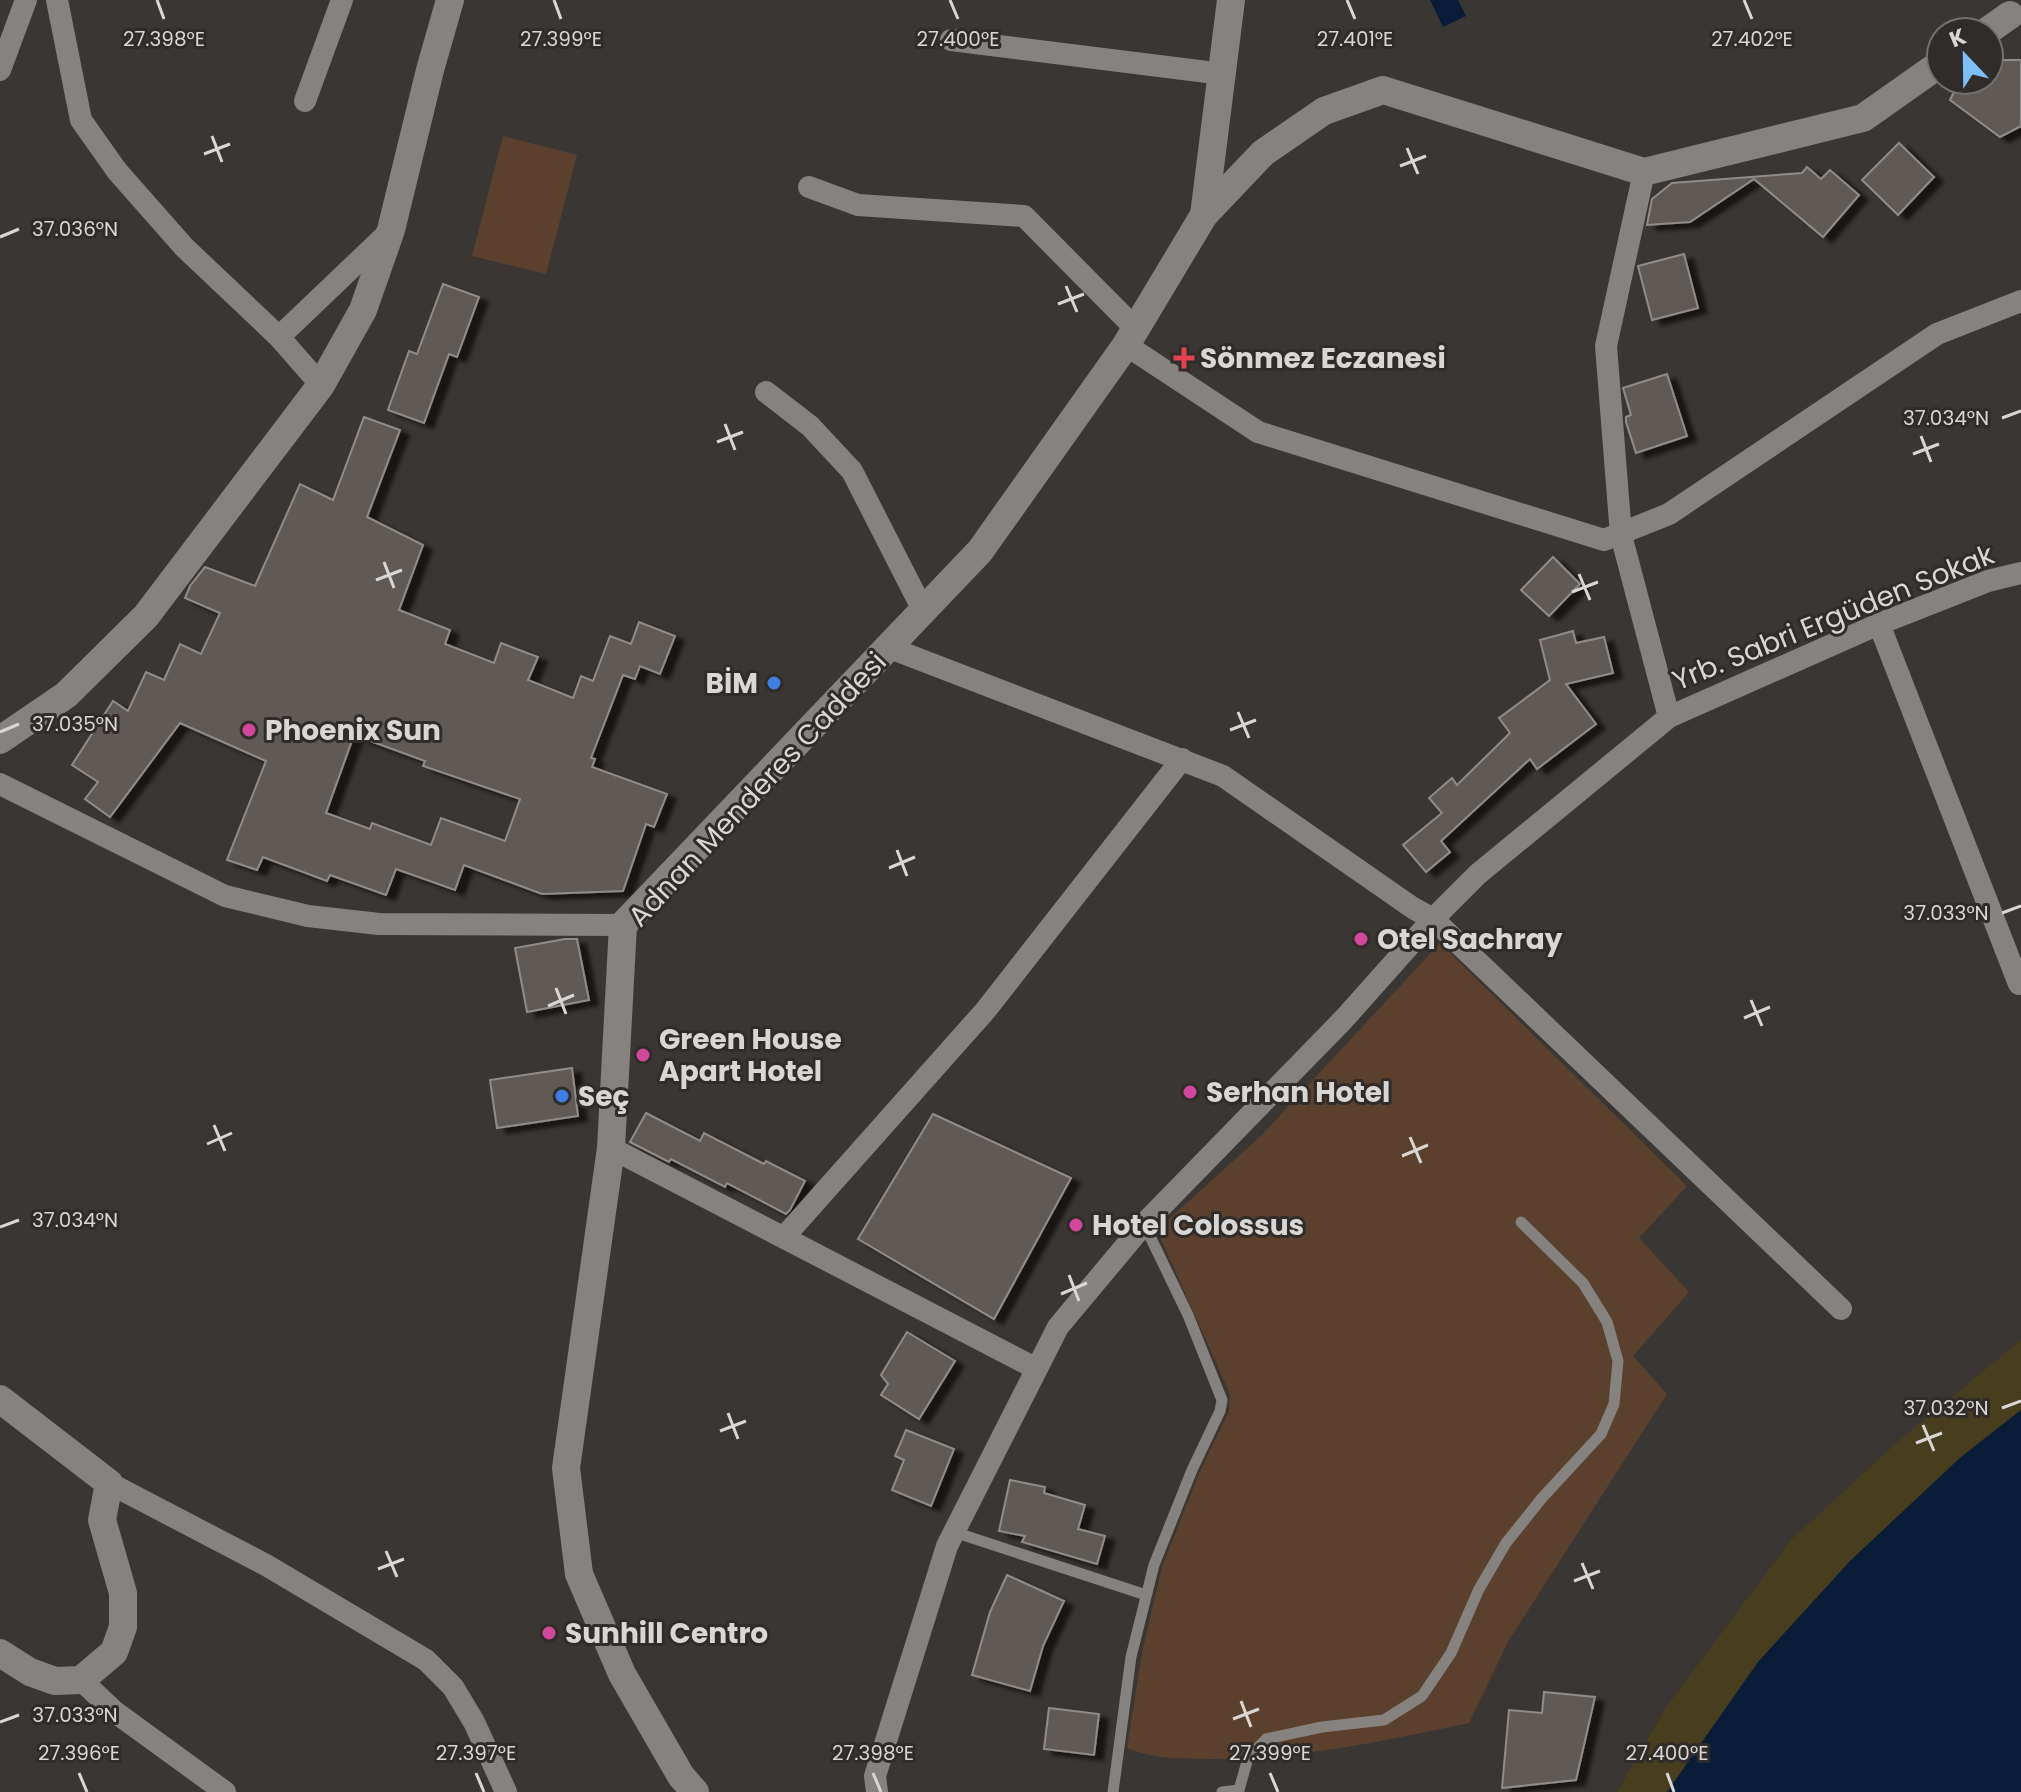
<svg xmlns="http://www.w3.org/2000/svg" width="2021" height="1792" viewBox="0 0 2021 1792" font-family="Poppins,sans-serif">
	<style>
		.green { fill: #5c402e }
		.sand { fill: #473e1e }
		.water { fill: #0a1d38 }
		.building { fill: #5e5a57; stroke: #908c89; stroke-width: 2; fill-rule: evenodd; filter: url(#shadow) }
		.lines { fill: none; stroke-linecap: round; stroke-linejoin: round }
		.service { stroke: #86827f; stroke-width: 11 }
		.minor { stroke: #86827f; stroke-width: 22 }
		.tertiary { stroke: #86827f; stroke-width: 28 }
		.ticks { fill: none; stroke: #d9d7d5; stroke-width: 3 }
		.health-dot { fill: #e0444e; stroke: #302c29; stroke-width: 3 }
		.shop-dot { fill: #3f7fe0; stroke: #302c29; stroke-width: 3 }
		.hotel-dot { fill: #d1479c; stroke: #302c29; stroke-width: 3 }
		.labels { text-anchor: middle; stroke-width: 6; stroke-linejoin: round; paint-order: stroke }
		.poi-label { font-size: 28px; font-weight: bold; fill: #d9d7d5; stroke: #302c29; text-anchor: start }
		.street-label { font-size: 28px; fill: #d9d7d5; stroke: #302c29 }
		.ticks-label { font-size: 20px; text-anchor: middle; fill: #d9d7d5; stroke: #302c29; stroke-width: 6; stroke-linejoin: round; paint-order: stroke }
	</style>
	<defs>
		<filter id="shadow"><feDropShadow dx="9" dy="5" stdDeviation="2" flood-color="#0009"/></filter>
	</defs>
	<rect width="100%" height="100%" fill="#3a3633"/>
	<g class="green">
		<path d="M 503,136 L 577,155 L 546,274 L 472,256 Z"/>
		<path d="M 1440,943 L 1687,1186 L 1639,1238 L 1689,1292 L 1633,1356 L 1667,1394 L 1509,1640 L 1469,1723 C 1384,1741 1299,1759 1212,1759 C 1178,1758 1160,1760 1127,1748 L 1142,1653 L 1162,1567 L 1200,1471 L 1229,1411 L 1230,1394 L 1157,1230 L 1262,1135 Z"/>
	</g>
	<path class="sand" d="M 2021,1340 L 2021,1410 L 1961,1457 L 1850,1561 L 1758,1662 L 1667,1792 L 1617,1792 L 1665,1709 L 1791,1540 L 1902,1438 Z"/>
	<g class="water">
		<path d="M 1430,0 L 1458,0 L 1466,16 L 1443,27 Z"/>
		<path d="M 2021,1410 L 2021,1792 L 1667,1792 L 1758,1662 L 1850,1561 L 1961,1457 Z"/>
	</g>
	<g class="building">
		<path d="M 1989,60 L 2021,60 L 2021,126 L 2000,137 L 1950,100 L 1960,80 L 1989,80 Z"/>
		<path d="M 1899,143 L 1934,177 L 1898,215 L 1862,180 Z"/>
		<path d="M 1807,167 L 1821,179 L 1830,170 L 1859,195 L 1823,237 L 1754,179 L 1690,222 L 1647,225 L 1652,199 L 1672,183 L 1802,173 Z"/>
		<path d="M 1684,254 L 1698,308 L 1652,320 L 1638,266 Z"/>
		<path d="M 443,284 L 479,297 L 457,357 L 449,354 L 424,423 L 388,410 L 409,351 L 417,354 Z"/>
		<path d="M 1667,374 L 1687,436 L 1636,453 L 1626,422 L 1626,417 L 1631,415 L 1623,388 Z"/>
		<path d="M 364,417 L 400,430 L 367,517 L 423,545 L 399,610 L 450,630 L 445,644 L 494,663 L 501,643 L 538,657 L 528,680 L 573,698 L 581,676 L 593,681 L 610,636 L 631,644 L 639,622 L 675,636 L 660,674 L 640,666 L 635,679 L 623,675 L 591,758 L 595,759 L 592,767 L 667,794 L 654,827 L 646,824 L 623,891 L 542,894 L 464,865 L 455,890 L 396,869 L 386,895 L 330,875 L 327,881 L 263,857 L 257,870 L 227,860 L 266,761 L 180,723 L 110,817 L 85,799 L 98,782 L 72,765 L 113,701 L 128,711 L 146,672 L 164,680 L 180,644 L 201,654 L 220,613 L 185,598 L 190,586 L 205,567 L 255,586 L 300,484 L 333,500 ZM 354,735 L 425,761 L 423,766 L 520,799 L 505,841 L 441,818 L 431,845 L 372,823 L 370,829 L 326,813 Z"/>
		<path d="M 1553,557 L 1580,584 L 1549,616 L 1521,590 Z"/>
		<path d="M 1573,631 L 1576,643 L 1604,637 L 1613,673 L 1566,684 L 1596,724 L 1537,769 L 1530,759 L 1441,841 L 1450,852 L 1426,872 L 1403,845 L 1442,813 L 1429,798 L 1452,778 L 1457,785 L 1510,733 L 1499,718 L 1550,680 L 1540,640 Z"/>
		<path d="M 565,939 L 577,939 L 589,1000 L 527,1012 L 515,948 Z"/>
		<path d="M 572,1068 L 578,1116 L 497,1128 L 490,1080 Z"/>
		<path d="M 646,1113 L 700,1141 L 704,1133 L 764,1164 L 766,1161 L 805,1181 L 790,1210 L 786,1214 L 727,1183 L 725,1187 L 671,1159 L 669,1162 L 630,1142 Z"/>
		<path d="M 933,1114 L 1071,1178 L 994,1319 L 858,1239 Z"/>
		<path d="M 907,1332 L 955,1361 L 919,1419 L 881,1395 L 888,1384 L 881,1375 Z"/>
		<path d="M 906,1430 L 954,1449 L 931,1506 L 892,1490 L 904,1460 L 895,1456 Z"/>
		<path d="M 1010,1480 L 1045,1487 L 1044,1493 L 1085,1505 L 1078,1529 L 1105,1536 L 1097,1564 L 1022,1542 L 1025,1536 L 999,1531 Z"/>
		<path d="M 1007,1575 L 1064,1601 L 1043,1646 L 1030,1691 L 972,1675 L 990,1612 Z"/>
		<path d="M 1544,1692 L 1595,1697 L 1576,1780 L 1502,1788 L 1509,1710 L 1542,1713 Z"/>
		<path d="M 1049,1708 L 1099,1714 L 1094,1755 L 1044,1749 Z"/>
	</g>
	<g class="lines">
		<g class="service">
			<path d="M 954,1532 L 1146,1595"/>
			<path d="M 1113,1792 L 1131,1657 L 1154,1565 L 1192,1470 L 1220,1411 L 1222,1400 L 1188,1315 L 1144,1224"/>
			<path d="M 1222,1792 L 1239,1790 L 1248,1758 L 1266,1739 L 1322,1727 L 1384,1720 L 1422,1696 L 1451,1653 L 1479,1589 L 1506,1543 L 1542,1498 L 1601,1434 L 1614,1404 L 1618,1361 L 1607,1322 L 1583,1283 L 1521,1222"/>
		</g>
		<g class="minor">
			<path d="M 57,0 L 81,120 L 117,171 L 184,247 L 279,337 L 321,385"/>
			<path d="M 951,40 L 1223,74"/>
			<path d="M 0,70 L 26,0"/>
			<path d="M 305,101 L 342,0"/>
			<path d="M 1644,172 L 1606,346 L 1621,535 L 1669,717"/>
			<path d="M 809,187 L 858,205 L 1024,216 L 1136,329"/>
			<path d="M 279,337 L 388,233"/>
			<path d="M 1126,345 L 1258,432 L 1604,540 L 1669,514 L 1937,334 L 2021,301"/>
			<path d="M 766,392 L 810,426 L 852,471 L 924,612"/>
			<path d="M 1879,624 L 2019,984"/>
			<path d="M 890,648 L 1223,776 L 1413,908 L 1433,919 L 1841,1309"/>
			<path d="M 0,784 L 225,896 L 308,916 L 379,924 L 623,925"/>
			<path d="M 611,1148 L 1035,1368"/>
			<path d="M 784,1237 L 985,1011 L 1182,759"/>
			<path d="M 109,1483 L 266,1565 L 426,1660 L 453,1687 L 474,1722 L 506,1792"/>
			<path d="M 81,1680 L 115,1712 L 225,1792"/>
			<path d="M 877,1792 L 875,1776 L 947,1546 L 1058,1327 L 1144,1224 L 1343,1020 L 1433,919 L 1478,874 L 1669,717 L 1879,624 L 1988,581 L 2021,573"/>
		</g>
		<g class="tertiary">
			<path d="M 1986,32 L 2010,15"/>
			<path d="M 1204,215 L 1263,153 L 1324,111 L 1383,90 L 1644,172 L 1863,118 L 1941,63"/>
			<path d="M 0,740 L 66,695 L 146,616 L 321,385 L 363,310 L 391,230 L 430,70 L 450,0"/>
			<path d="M 0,1399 L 109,1483 L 102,1520 L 123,1593 L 123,1627 L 114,1652 L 81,1680 L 55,1681 L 30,1672 L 0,1653"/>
			<path d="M 695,1792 L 681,1776 L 622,1674 L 579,1574 L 566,1468 L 611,1148 L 623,925 L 980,551 L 1126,345 L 1204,215 L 1231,0"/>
		</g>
	</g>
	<path class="ticks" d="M 157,0 L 164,19M 554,0 L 561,19M 950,0 L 958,19M 1347,0 L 1355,19M 1744,0 L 1752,19M 212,136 L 222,162M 1407,148 L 1418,174M 204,154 L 230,144M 1400,166 L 1426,156M 0,237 L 19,229M 1066,286 L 1077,312M 1058,304 L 1084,294M 2002,418 L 2021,411M 725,424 L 735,450M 1921,436 L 1931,462M 717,442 L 743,432M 1913,454 L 1939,444M 384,562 L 394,588M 1579,574 L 1590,600M 376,580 L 402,570M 1572,592 L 1598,582M 1238,712 L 1249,738M 1230,730 L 1256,720M 0,732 L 19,724M 897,850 L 907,876M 889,868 L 915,857M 2002,913 L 2021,906M 556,988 L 566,1014M 1751,1000 L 1762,1026M 548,1006 L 574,995M 1744,1018 L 1770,1007M 214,1125 L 225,1151M 1410,1137 L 1421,1163M 207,1144 L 232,1133M 1402,1156 L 1428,1145M 0,1227 L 19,1220M 1069,1275 L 1079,1301M 1061,1294 L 1087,1283M 2002,1408 L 2021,1401M 728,1413 L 738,1439M 1923,1425 L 1934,1451M 720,1431 L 746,1421M 1916,1443 L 1942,1433M 386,1551 L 397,1577M 1582,1563 L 1593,1589M 378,1569 L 404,1559M 1574,1581 L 1600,1571M 1241,1701 L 1251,1727M 1233,1719 L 1259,1709M 0,1722 L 19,1715M 79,1773 L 87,1792M 476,1773 L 484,1792M 873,1773 L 881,1792M 1270,1773 L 1278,1792M 1667,1773 L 1674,1792"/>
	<path class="health-dot" d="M1180 346h8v8h8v8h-8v8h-8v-8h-8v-8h8z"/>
	<g class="shop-dot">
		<circle cx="774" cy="683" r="8"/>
		<circle cx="562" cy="1096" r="8"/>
	</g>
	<g class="hotel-dot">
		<circle cx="249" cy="730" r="8"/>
		<circle cx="1361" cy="939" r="8"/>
		<circle cx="643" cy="1055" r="8"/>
		<circle cx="1190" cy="1092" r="8"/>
		<circle cx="1076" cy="1225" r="8"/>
		<circle cx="549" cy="1633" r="8"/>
	</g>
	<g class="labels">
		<g class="poi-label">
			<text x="1200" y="368">Sönmez Eczanesi</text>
			<text x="758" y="693" text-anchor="end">BİM</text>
			<text x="265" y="740">Phoenix Sun</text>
			<text x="1377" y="949">Otel Sachray</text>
			<text x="659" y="1049">Green House<tspan x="659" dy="32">Apart Hotel</tspan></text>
			<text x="1206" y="1102">Serhan Hotel</text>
			<text x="578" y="1106">Seç</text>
			<text x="1092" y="1235">Hotel Colossus</text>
			<text x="565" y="1643">Sunhill Centro</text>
		</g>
		<g class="street-label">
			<text transform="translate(1833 617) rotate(-22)" y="10">Yrb. Sabri Ergüden Sokak</text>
			<text transform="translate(757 789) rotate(-47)" y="10">Adnan Menderes Caddesi</text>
		</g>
	</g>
	<g class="ticks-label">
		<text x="164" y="46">27.398°E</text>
		<text x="561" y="46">27.399°E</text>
		<text x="958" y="46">27.400°E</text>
		<text x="1355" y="46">27.401°E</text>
		<text x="1752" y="46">27.402°E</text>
		<text x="75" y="236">37.036°N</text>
		<text x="1946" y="425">37.034°N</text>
		<text x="75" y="731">37.035°N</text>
		<text x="1946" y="920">37.033°N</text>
		<text x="75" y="1227">37.034°N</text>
		<text x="1946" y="1415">37.032°N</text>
		<text x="75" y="1722">37.033°N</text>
		<text x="79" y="1760">27.396°E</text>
		<text x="476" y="1760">27.397°E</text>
		<text x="873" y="1760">27.398°E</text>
		<text x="1270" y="1760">27.399°E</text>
		<text x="1667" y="1760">27.400°E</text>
	</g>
	<g transform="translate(1965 56) rotate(338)"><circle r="38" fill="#302c29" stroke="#74706e" stroke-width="2"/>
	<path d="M0-6L14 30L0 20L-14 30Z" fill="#7ebef9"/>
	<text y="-12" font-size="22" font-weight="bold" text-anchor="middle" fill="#d9d7d5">K</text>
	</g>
</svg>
